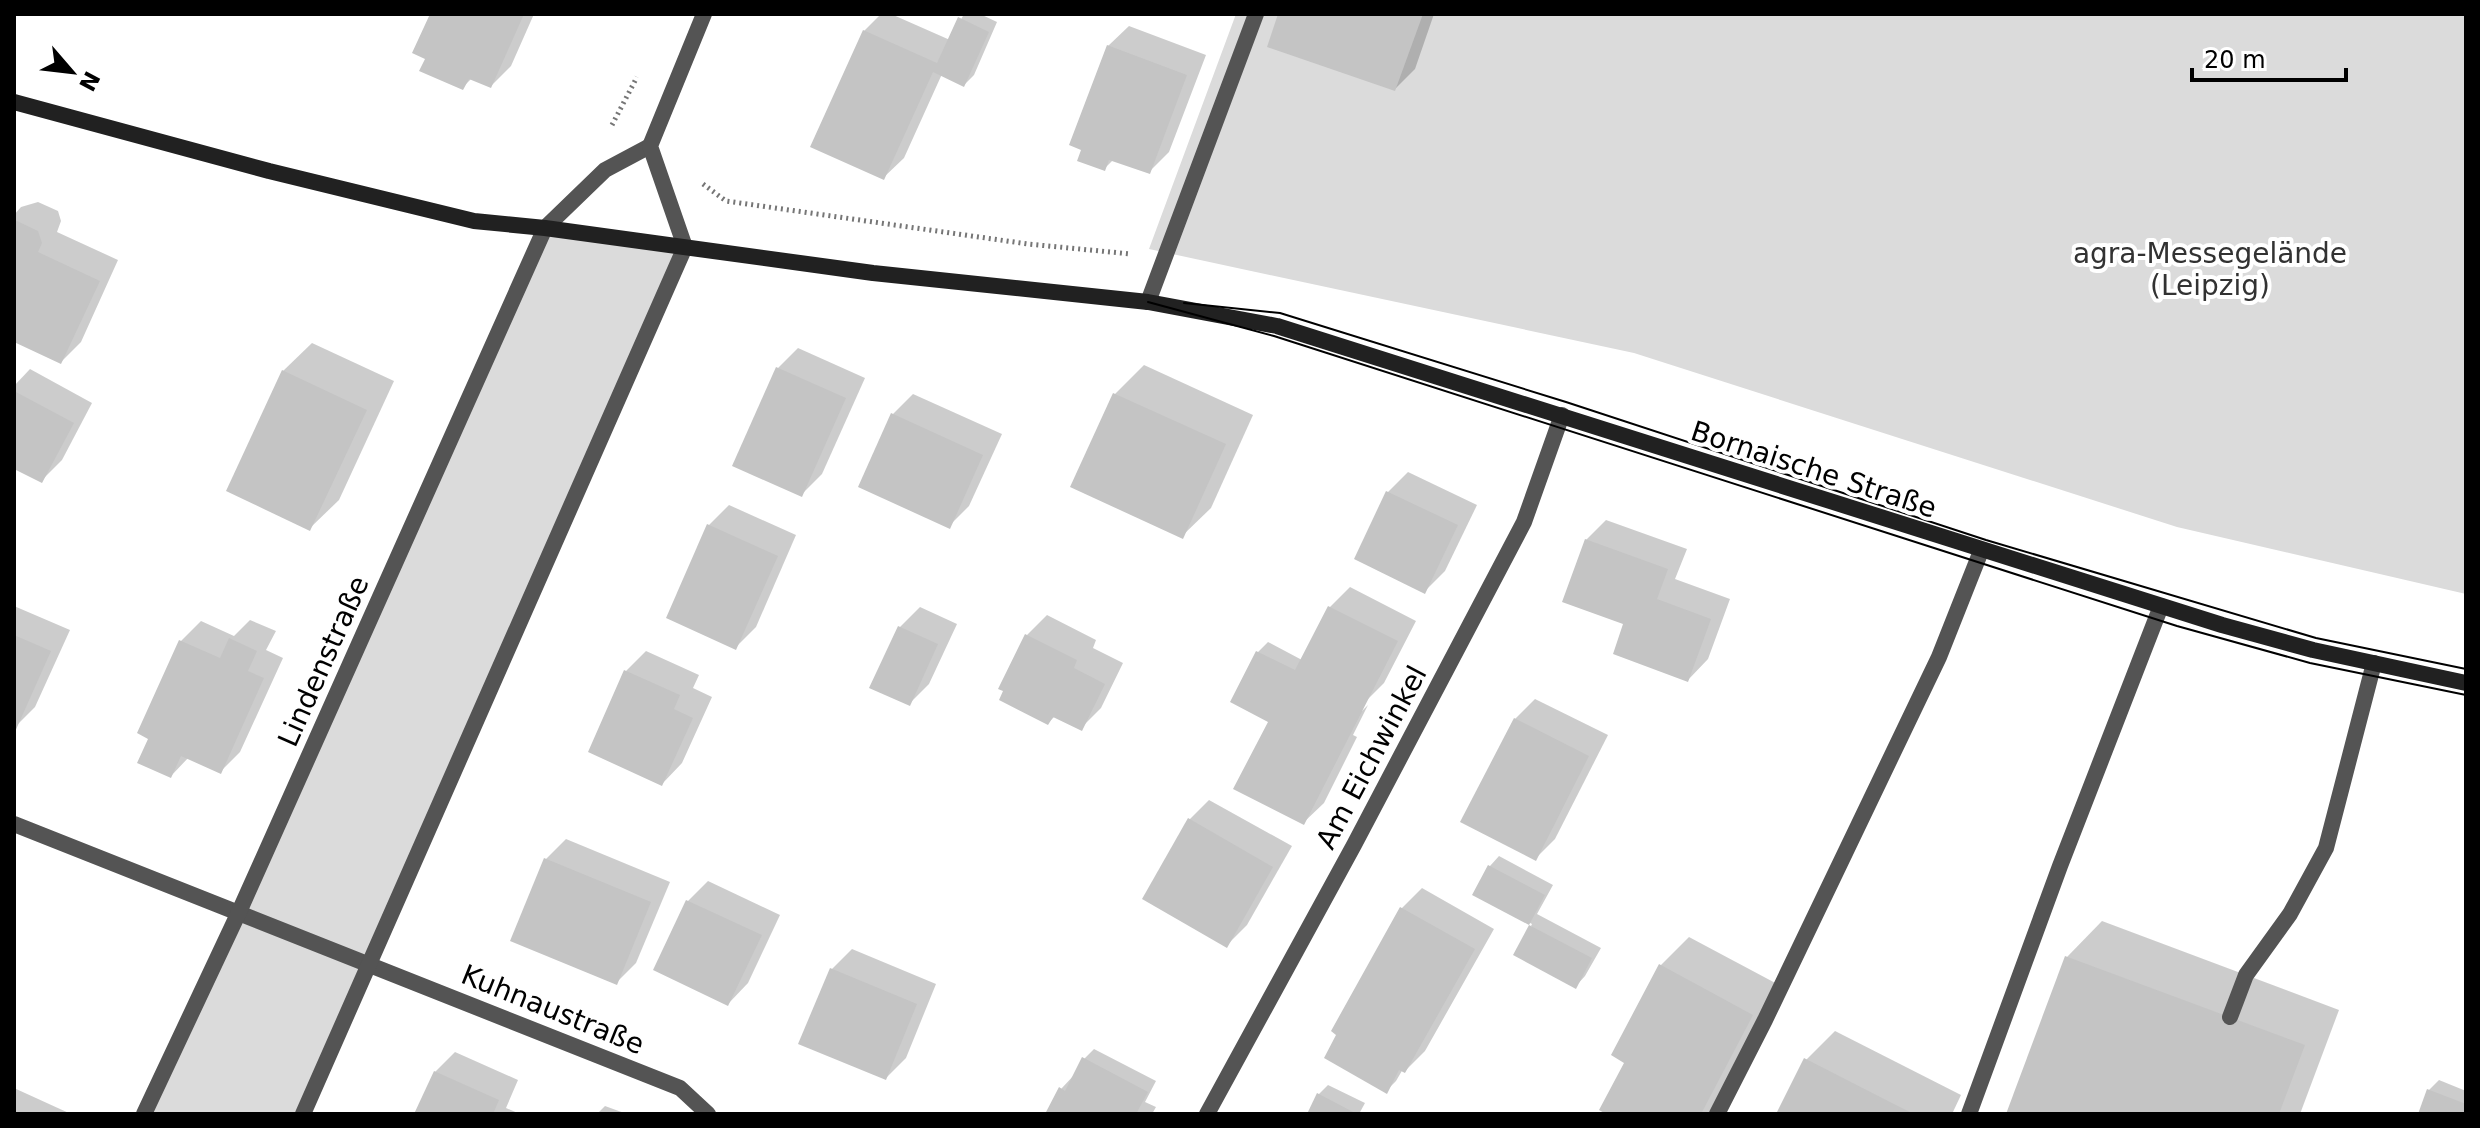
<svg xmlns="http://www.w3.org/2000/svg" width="2480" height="1128" viewBox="0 0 2480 1128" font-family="'DejaVu Sans',sans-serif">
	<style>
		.green { fill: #dbdbdb }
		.shadow { fill: #0003 }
		.building { fill: #c4c4c4 }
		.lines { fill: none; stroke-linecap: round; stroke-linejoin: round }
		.path { stroke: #767676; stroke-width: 5; stroke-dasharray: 2 4; stroke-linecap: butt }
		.service { stroke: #545454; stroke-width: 16 }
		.minor { stroke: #545454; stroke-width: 16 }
		.secondary { stroke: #212121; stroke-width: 16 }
		.tram { stroke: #000; stroke-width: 2 }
		.labels { text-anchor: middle; stroke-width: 8; stroke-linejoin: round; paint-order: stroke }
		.park-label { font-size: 28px; fill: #323232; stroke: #fff }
		.street-label { font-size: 28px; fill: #000; stroke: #fff }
	</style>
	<rect width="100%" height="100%" fill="#fff"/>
	<g class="green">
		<path d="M 1236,14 L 2466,14 L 2466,594 L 2177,527 L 1634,353 L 1149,249 Z"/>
		<path d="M 545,228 L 685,247 L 303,1114 L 144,1114 Z"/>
	</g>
	<g class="shadow">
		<path d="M 432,14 L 534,14 L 511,66 L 491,86 L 472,78 L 462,88 L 428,58 Z"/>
		<path d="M 881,14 L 891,14 L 950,40 L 964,14 L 980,14 L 997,22 L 974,75 L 964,85 L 942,74 L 904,158 L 883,178 L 864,31 Z"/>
		<path d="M 1281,14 L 1434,14 L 1415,69 L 1395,89 Z"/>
		<path d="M 1129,26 L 1206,55 L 1169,152 L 1149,172 L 1114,159 L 1104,169 L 1108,46 Z"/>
		<path d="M 38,202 L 58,211 L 61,221 L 57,232 L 118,260 L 81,342 L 61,362 L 14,340 L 14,215 L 21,207 Z"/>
		<path d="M 312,343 L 394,381 L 339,500 L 310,528 L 283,371 Z"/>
		<path d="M 798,348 L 865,378 L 822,474 L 802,494 L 778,368 Z"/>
		<path d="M 1144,365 L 1253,415 L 1211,508 L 1182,536 L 1073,486 L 1115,394 Z"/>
		<path d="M 30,369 L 92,403 L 62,460 L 41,481 L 14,466 L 14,386 Z"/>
		<path d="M 913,394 L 1002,434 L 969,506 L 949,526 L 893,414 Z"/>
		<path d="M 1408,472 L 1477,505 L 1445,571 L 1425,591 L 1356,558 L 1388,492 Z"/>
		<path d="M 729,505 L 796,535 L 756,627 L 736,647 L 709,525 Z"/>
		<path d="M 1606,520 L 1687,549 L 1675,579 L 1730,599 L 1708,659 L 1688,680 L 1626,623 L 1586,540 Z"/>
		<path d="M 1350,587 L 1416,621 L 1384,683 L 1362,705 L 1362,711 L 1368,705 L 1353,735 L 1357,737 L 1324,803 L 1303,823 L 1271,721 L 1258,652 L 1268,642 L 1302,660 L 1330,607 Z"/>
		<path d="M 14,606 L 70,630 L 35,707 L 15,727 Z"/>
		<path d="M 920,607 L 957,624 L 929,684 L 909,704 L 900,627 Z"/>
		<path d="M 1047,615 L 1096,640 L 1093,648 L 1123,663 L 1101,708 L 1081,728 L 1055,716 L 1048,723 L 1027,635 Z"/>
		<path d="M 250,620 L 276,631 L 266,650 L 283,658 L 240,752 L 220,772 L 189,757 L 171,776 L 151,738 L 140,732 L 181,641 L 201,621 L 234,636 Z"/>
		<path d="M 646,651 L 699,675 L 693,688 L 712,697 L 682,763 L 662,784 L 626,671 Z"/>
		<path d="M 1535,699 L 1608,735 L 1555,839 L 1535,859 L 1515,719 Z"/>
		<path d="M 1209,800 L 1292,846 L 1247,925 L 1227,945 L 1189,820 Z"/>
		<path d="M 566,839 L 670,882 L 636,963 L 616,983 L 546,859 Z"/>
		<path d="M 1499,856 L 1553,885 L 1537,914 L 1601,948 L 1585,976 L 1576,986 L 1531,926 L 1532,924 L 1475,894 L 1490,866 Z"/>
		<path d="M 708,881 L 780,915 L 748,983 L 728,1004 L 655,969 L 688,901 Z"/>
		<path d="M 1422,888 L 1494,929 L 1425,1051 L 1405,1071 L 1403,1069 L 1396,1081 L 1386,1091 L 1402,908 Z"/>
		<path d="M 2102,921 L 2339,1010 L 2300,1114 L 2008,1114 L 2067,957 Z"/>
		<path d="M 1689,937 L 1781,986 L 1713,1114 L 1610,1114 L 1660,966 Z"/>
		<path d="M 852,949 L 936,984 L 906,1058 L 886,1078 L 832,969 Z"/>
		<path d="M 1835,1031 L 1961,1095 L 1952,1114 L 1779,1114 L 1806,1060 Z"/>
		<path d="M 1094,1049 L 1156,1081 L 1145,1102 L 1156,1107 L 1152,1114 L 1048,1114 L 1061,1089 L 1076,1073 L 1084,1059 Z"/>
		<path d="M 455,1052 L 518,1080 L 506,1108 L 520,1114 L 417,1114 L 435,1072 Z"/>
		<path d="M 2439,1080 L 2466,1091 L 2466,1114 L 2420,1114 L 2429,1090 Z"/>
		<path d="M 1328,1085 L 1365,1103 L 1359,1114 L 1309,1114 L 1319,1094 Z"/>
		<path d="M 14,1088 L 71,1114 L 14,1114 Z"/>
		<path d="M 605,1106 L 627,1114 L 597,1114 Z"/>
	</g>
	<g class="building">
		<path d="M 430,14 L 524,14 L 491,88 L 469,79 L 463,90 L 419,71 L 425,59 L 412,53 Z"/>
		<path d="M 1278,14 L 1423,14 L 1395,91 L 1267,47 Z"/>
		<path d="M 958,17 L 989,32 L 964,87 L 933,72 L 884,180 L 810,147 L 863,30 L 937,63 Z"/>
		<path d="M 1107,45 L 1187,75 L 1150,174 L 1109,160 L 1105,171 L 1077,161 L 1081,150 L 1069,145 Z"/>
		<path d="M 17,221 L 38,231 L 42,243 L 38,252 L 100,281 L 61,364 L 14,342 L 14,222 Z"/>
		<path d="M 776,367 L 846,398 L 802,497 L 732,466 Z"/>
		<path d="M 282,370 L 367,410 L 310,531 L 226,491 Z"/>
		<path d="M 14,391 L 74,423 L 42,483 L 14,469 Z"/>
		<path d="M 1113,393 L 1226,444 L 1183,539 L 1070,487 Z"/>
		<path d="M 891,413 L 983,455 L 950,529 L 858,487 Z"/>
		<path d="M 1386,491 L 1458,525 L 1425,594 L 1354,559 Z"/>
		<path d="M 707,524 L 778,556 L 736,650 L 666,618 Z"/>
		<path d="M 1585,539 L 1668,569 L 1657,599 L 1711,619 L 1688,682 L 1613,654 L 1623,624 L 1562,602 Z"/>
		<path d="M 1328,606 L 1398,641 L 1304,825 L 1233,789 L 1268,722 L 1230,702 L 1256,651 L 1295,670 Z"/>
		<path d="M 898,626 L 938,644 L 910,706 L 869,688 Z"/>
		<path d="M 1025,634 L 1077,660 L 1074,668 L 1105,684 L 1082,731 L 1053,717 L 1048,725 L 999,700 L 1003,691 L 998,689 Z"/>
		<path d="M 14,635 L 51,651 L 14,734 Z"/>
		<path d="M 229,638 L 257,651 L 248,671 L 264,678 L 221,774 L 181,756 L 171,778 L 137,763 L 148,739 L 137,733 L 179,640 L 220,658 Z"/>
		<path d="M 624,670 L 680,695 L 674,709 L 693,718 L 662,786 L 588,752 Z"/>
		<path d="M 1514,718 L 1589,756 L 1536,861 L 1460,822 Z"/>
		<path d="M 1188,818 L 1273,867 L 1227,948 L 1142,899 Z"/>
		<path d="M 544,858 L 651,902 L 617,985 L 510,941 Z"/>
		<path d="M 1488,865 L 1545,895 L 1529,925 L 1472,895 Z"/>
		<path d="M 686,900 L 762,935 L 728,1006 L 653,970 Z"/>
		<path d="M 1400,907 L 1475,949 L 1405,1073 L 1399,1070 L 1387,1094 L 1324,1058 L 1336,1035 L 1331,1031 Z"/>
		<path d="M 1529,925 L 1592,958 L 1576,989 L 1513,955 Z"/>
		<path d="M 2065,956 L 2305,1045 L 2279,1114 L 2006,1114 Z"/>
		<path d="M 1659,964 L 1753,1015 L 1701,1114 L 1606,1114 L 1599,1110 L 1624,1063 L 1611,1055 Z"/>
		<path d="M 830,968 L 917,1004 L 886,1080 L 798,1044 Z"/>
		<path d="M 1082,1057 L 1148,1092 L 1136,1114 L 1045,1114 L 1059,1087 L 1065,1091 Z"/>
		<path d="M 1804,1058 L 1890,1102 L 1914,1114 L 1776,1114 Z"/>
		<path d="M 434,1071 L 499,1100 L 493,1114 L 414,1114 Z"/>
		<path d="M 2427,1089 L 2466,1104 L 2466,1114 L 2418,1114 Z"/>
		<path d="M 1317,1093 L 1357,1114 L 1307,1114 Z"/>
	</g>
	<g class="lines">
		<g class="path">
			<path d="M 612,125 L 637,77"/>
			<path d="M 703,184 L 726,201 L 1028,244 L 1131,254"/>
		</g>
		<g class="service">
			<path d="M 1148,302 L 1256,14"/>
			<path d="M 2230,1017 L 2246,975 L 2290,914 L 2326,848 L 2374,663"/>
			<path d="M 1717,1114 L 1765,1020 L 1939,657 L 1981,551"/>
			<path d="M 1969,1114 L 2060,866 L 2161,606"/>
		</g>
		<g class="minor">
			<path d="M 14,824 L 680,1088 L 708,1114"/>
			<path d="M 144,1114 L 239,912 L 545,228 L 605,170 L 650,146"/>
			<path d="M 303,1114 L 685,247 L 650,146 L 704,14"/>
			<path d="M 1207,1114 L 1354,845 L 1524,522 L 1562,415"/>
		</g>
		<path class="secondary" d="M 14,102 L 269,171 L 474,221 L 545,228 L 873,273 L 1148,302 L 1277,326 L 2222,625 L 2313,650 L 2466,683"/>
		<g class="tram">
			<path d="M 1148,302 L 1274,336 L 2177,626 L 2310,663 L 2466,695"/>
			<path d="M 1184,303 L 1280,313 L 1566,402 L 1986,540 L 2316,638 L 2466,669"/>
		</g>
	</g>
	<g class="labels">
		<g class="park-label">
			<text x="2210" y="263">agra-Messegelände<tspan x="2210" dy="32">(Leipzig)</tspan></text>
		</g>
		<g class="street-label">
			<text transform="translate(1814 469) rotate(18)" y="10">Bornaische Straße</text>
			<text transform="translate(323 661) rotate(-66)" y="10">Lindenstraße</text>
			<text transform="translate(1371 757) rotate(-62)" y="10">Am Eichwinkel</text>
			<text transform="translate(553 1009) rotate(22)" y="10">Kuhnaustraße</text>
		</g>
	</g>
	<rect width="2480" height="1128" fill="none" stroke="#000000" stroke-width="32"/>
	<g transform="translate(72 72) rotate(118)" stroke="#ffffff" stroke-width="6" paint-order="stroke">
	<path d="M0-6L14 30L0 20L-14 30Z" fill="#000000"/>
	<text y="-12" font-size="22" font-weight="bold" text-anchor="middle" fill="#000000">N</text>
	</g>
	<path d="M2192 68v12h154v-12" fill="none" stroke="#000000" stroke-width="4"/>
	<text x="2204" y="68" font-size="24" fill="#000000" stroke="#ffffff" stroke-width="6" paint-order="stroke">20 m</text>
</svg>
